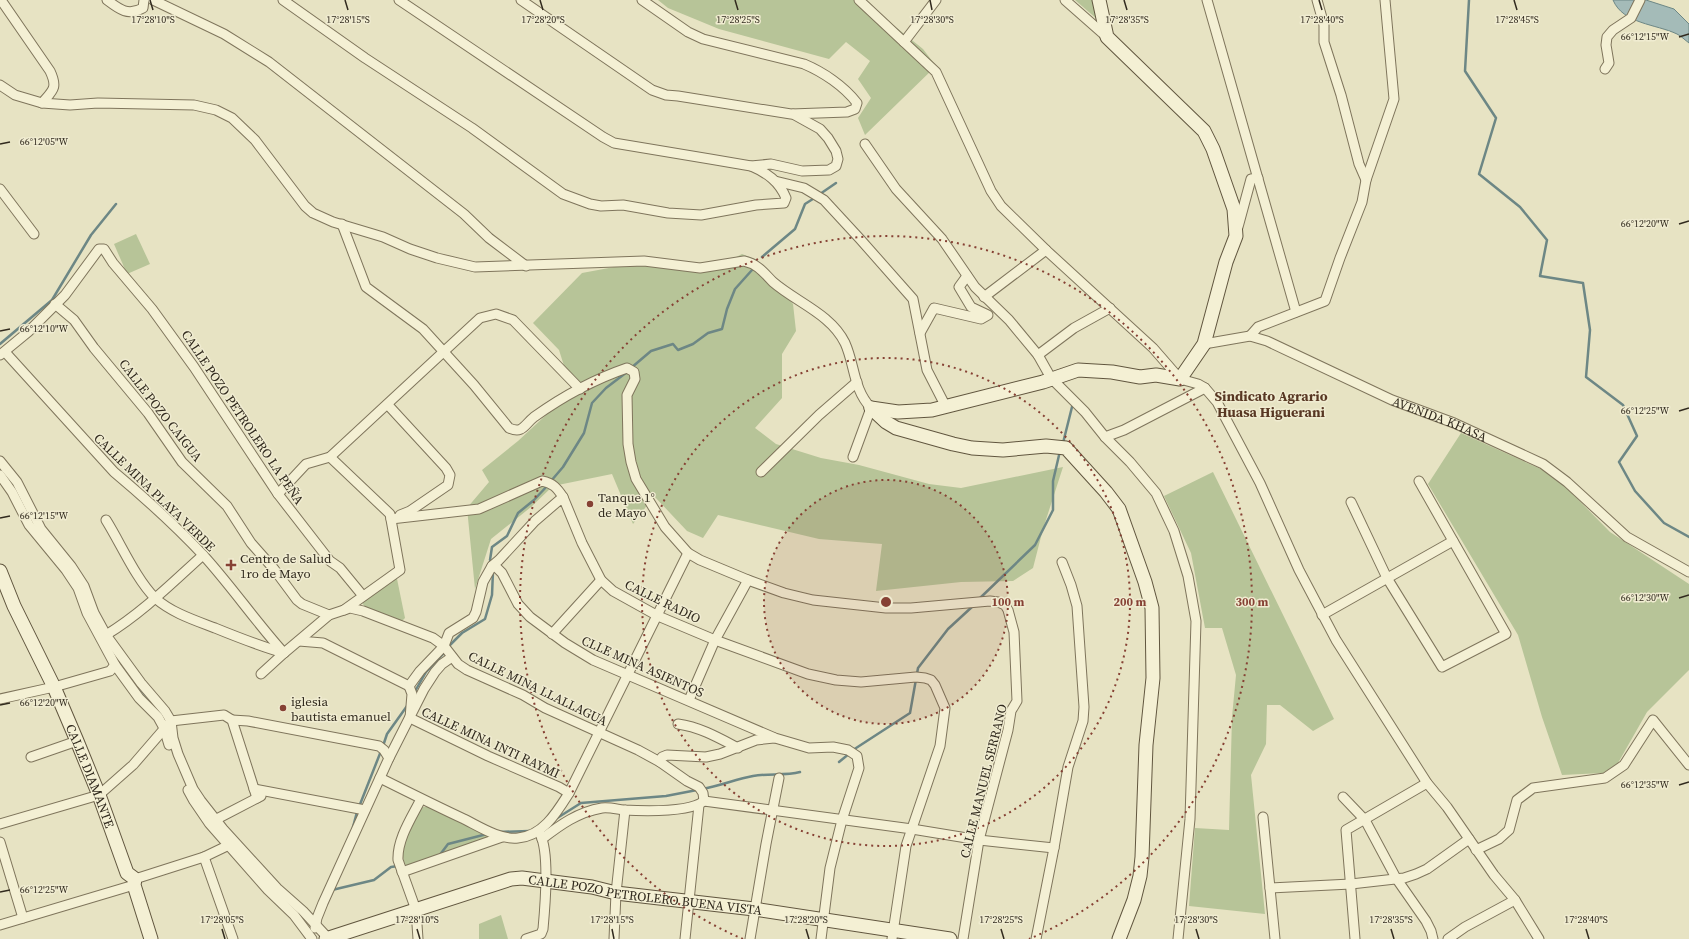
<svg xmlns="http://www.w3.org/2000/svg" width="1689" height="939" viewBox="0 0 1689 939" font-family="'Source Serif 4',serif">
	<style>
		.green { fill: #b7c498 }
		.water { fill: #a4bbb8; stroke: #6d8785 }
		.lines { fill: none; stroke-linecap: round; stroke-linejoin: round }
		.stream { stroke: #6d8785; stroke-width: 2.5 }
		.canal { stroke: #a4bbb8; stroke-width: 9 }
		.street-casing { stroke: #7f755c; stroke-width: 11 }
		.secondary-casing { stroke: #61563f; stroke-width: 15 }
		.street { stroke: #f4f0d4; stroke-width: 9 }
		.secondary { stroke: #f4f0d4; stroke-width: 13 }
		.ticks { fill: none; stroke: #312a1e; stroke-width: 1.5 }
		.ring { fill: none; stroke: #864134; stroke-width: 2; stroke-dasharray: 2 4 }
		.poi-dot { fill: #864134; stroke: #f0ecd1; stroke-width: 1.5 }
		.labels { text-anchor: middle; stroke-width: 3; stroke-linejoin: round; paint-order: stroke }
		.street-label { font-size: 13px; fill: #312a1e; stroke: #f0ecd1 }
		.poi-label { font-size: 13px; fill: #312a1e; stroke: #f0ecd1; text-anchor: start }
		.neighbourhood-label { font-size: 14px; font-weight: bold; fill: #583723; stroke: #f0ecd1 }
		.ticks-label { font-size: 10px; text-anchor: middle; fill: #312a1e; stroke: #f0ecd1; stroke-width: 3; stroke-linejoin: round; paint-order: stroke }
		.centre { fill: #864134; stroke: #f0ecd1; stroke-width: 2 }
		.ring-label { font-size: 12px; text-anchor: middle; font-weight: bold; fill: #864134; stroke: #f0ecd1; stroke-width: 3; stroke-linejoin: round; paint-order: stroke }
	</style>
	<rect width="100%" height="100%" fill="#e7e3c3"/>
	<g class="green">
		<path d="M 658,0 L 862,0 L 923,49 L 936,66 L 865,135 L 858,118 L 871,98 L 858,79 L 870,61 L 846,42 L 829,59 L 719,29 L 668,8 Z"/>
		<path d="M 1075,0 L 1092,0 L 1098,20 Z"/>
		<path d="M 136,234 L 150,264 L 127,274 L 114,244 Z"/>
		<path d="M 742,254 L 757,260 L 793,304 L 796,331 L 782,354 L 782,398 L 755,428 L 776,444 L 821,458 L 859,465 L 929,484 L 961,488 L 1063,467 L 1043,529 L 1033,568 L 1013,581 L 961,582 L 876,591 L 882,544 L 819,539 L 718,515 L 703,538 L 687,531 L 654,496 L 633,524 L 612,474 L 553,486 L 531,507 L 491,539 L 475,589 L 467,508 L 489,482 L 482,470 L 518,441 L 572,391 L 559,350 L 533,323 L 582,273 L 625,265 L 677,265 L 713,269 Z"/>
		<path d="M 1461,433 L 1554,475 L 1610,532 L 1689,584 L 1689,670 L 1647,712 L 1618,763 L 1603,773 L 1562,775 L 1542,717 L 1518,635 L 1428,484 Z"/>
		<path d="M 1213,472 L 1334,719 L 1313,731 L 1280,705 L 1267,705 L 1266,744 L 1251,775 L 1265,914 L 1189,906 L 1195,828 L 1229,830 L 1232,717 L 1236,675 L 1222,628 L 1205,628 L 1191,553 L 1164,496 Z"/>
		<path d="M 396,574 L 405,618 L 402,621 L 365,608 L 361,600 Z"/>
		<path d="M 423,807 L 428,807 L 491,837 L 406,866 C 396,848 412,825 420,809 Z"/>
		<path d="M 501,915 L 508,939 L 479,939 L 479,924 Z"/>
	</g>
	<path class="water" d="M 1613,0 L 1646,0 L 1674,9 L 1689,24 L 1689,43 C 1685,40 1681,36 1677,34 C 1656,24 1623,24 1613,0 Z"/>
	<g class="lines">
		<g class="stream">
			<path d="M 1469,0 L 1465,71 L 1496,118 L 1479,174 L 1520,207 L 1547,240 L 1540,276 L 1583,283 L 1590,330 L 1586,377 L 1623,405 L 1637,436 L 1619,462 L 1635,491 L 1664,523 L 1689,537"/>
			<path d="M 820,194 L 836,183"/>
			<path d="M 762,257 L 795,229 L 805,204 L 816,197"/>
			<path d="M 0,344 L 52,300 L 91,235 L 116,204"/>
			<path d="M 631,368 L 651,351 L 673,344 L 678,350 L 693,344 L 708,333 L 722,329 L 727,309 L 735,289 L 752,270"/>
			<path d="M 1063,443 L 1073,403"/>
			<path d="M 551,481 L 563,467 L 584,433 L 592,403 L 606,388 L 627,372"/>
			<path d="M 490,560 L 492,547 L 507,536 L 518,513 L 534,500 L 548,485"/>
			<path d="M 979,599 L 1035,545 L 1053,510 L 1053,481 L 1060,451"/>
			<path d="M 450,645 L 462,633 L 485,619 L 492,595 L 493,571"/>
			<path d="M 414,693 L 426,672 L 445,652"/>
			<path d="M 383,746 L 387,734 L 407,706"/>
			<path d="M 853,750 L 910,713 L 918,668 L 948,629 L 973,606"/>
			<path d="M 839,762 L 850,753"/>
			<path d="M 702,789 C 720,786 736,779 753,776 C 769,773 785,776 800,772"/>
			<path d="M 554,820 L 581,803 L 666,796 L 697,790"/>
			<path d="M 353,827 L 357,812 L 381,751"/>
			<path d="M 498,832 L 529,831"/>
			<path d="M 439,856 L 448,844 L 487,834"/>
			<path d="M 332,890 L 374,880 L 391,867 L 398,866"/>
		</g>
		<g class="canal">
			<path d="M 0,469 L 14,485 L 19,495"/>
			<path d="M 137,690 L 162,712"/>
		</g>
		<g class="street-casing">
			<g id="street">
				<path d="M 1,0 L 50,71 C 58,88 53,90 42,103"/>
				<path d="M 107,0 C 120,10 128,16 143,8 L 144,0"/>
				<path d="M 153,0 L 224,34 L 269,62 L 464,214 L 489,238 L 526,266"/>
				<path d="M 283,0 L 365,58 L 472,128 L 563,194 L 590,204 L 601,206 L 623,205 L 668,213 L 701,215 L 756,205 L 784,203 L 786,198 C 779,181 767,173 751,166"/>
				<path d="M 399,0 L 603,137 L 614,143 L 710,159 L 751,166 L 771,164 L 802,171 L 829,170 L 836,166 L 838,159 L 836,151 L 828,138 L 820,129 L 793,114"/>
				<path d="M 521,0 L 652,90 L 666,95 L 678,96 L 791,114 L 847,112 L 855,109 L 857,103 C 844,86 823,72 804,64 L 703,39 L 688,32 L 642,0"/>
				<path d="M 859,0 L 936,72 L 991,191 L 1001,206 L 1046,250 L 1153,348 L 1180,379 L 1198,384 L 1205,388 L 1217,402 L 1260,483 L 1299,570 L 1336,640 L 1427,783 L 1447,807 L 1494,875 L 1515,900 L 1539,939"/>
				<path d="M 1065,0 L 1107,37"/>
				<path d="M 1207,0 L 1296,312"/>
				<path d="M 1317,0 L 1324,25 L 1324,42 L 1341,95 L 1359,164 L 1366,180"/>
				<path d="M 904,42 L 936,0"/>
				<path d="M 1605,69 L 1609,63 L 1606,45 L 1607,37 L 1613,30 L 1631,18 L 1640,0"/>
				<path d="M 0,85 L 15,95 L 42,103 L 70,105 L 98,103 L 194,105 L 216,110 L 232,118 L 255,140 L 305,206 L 313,213 L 333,222 L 383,237 L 410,249 L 437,258 L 475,267 L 644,261 L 700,268 L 744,261 C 758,264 764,273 773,282 C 796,302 831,314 845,343 C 855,365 853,389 871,408 L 853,457"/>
				<path d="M 865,144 L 896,189 L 942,239 L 975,287 L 1009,320 L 1038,355 L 1051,378 L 1085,412 L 1105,437 L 1130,462 L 1156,493 L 1174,531 L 1188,576 L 1196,621 L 1190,819 L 1178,939"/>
				<path d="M 775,181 L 804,188 L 824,200 L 860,239 L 913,299 L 927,370 L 946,407"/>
				<path d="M 0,189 L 34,234"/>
				<path d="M 342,224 L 366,287 L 423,329 L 474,385 L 509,428 C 523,434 524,425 534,417 C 562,397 595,379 627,368 L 634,372 L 635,379 L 627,395 L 628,444 L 631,462 L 636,479 L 665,527 L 688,553 L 700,560 L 748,580 L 784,593 L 813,600 L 886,608 L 911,608 L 990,601 L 998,602 L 1005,605 L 1008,610 L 1014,632 L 1017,701 L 1011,711 L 1008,730 L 979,840 L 963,939"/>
				<path d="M 1238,227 L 1251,179 L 1258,178"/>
				<path d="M 984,297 L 1046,250"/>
				<path d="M 55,304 L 74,320 L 94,348 L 148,413 L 182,462 L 227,506 L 251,543 L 274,569 L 297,600 L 302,604 L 329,615"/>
				<path d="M 920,333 L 934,308 L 981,319 L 988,315 L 971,307 L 959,287 L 967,276"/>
				<path d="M 1250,336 L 1258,327 L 1325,301 L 1340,258 L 1362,202 L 1366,180 L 1394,99 L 1385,0"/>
				<path id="s1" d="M 1204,344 L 1250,336 L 1267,341 L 1392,400 L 1454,423 L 1543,464 L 1567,482 L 1627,537 L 1689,572"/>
				<path d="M 5,352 L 114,472 C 145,498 176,526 204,556 C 232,587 256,622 284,653"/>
				<path d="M 0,355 L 28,332 L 65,295 L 99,249 L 104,249 L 113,263 L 152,309 L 194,367 L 278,494 L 330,561 L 340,568 L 363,596"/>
				<path d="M 1038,355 L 1074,328 L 1110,308"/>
				<path d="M 388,405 L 446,468 L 450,475 L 448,485 L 410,511 L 400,515"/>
				<path d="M 1105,437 L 1124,430 L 1205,388"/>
				<path d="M 0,461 L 17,482 L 41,529 L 71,566 L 84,586 L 94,613 L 106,635 L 141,683 L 165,711 L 171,721 L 173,738 L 178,754 L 193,789 L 201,801 L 223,829 L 277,888 L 303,911 L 328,938"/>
				<path d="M 761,472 L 819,415 L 857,382"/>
				<path d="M 0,475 L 12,492 L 29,525 L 66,570 L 78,588 L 87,613 L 115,665 L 139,698 L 158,717 L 164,728 L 169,745"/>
				<path d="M 278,494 L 306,464 L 330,457 L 480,318 L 496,314 L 513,320 L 580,389"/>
				<path d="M 1351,502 L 1387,578 L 1442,667 L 1506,634 L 1419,481"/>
				<path d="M 391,519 L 479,509 L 542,481 C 553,483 557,488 563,497"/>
				<path d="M 106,520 C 121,544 136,579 155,598 C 172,613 194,620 215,628 C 237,637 260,646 284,653"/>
				<path d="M 492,566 L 499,560 L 535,521 L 563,497 L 582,543 L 601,580 L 613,591 L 658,616 L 715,640 L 808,674 L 836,680 L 861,682 L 916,677 L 925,678 L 931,680 L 935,685 L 945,708 L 940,746 L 906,846 L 892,939"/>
				<path d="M 344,610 L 350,608 L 363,611 L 433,638 L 444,646 L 458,664 L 467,670 L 523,695 L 545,708 L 638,750 L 660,762 L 687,781 L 699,787 L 703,793 L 704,801"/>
				<path d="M 1322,615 L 1453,541"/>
				<path d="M 552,634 L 601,580"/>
				<path d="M 106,635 C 142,613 172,583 203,555"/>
				<path d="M 299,641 L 323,643 L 409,686"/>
				<path d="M 261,674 L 284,653 L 329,615 L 344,610 L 400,570 L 390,514 L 330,457"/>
				<path d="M 409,686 L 420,671 L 444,646 L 449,633 L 473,618 L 476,612 L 483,582 L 492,566 L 497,568 L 502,573 L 518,604 L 530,617 L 565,643 L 593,660 L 775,738 L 809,748 L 833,747 L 848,750 L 857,756 L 859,768 L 842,820 L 830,868 L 821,939"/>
				<path d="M 409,686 L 412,694 L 410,718 L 488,756 L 559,787 L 569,793"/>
				<path d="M 0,699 L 54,687 L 110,671 L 115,665"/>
				<path d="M 689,700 L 715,640 L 748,580"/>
				<path d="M 232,720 L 248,721 L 379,746 L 384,750 L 389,758"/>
				<path d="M 678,724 C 700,727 719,738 738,748"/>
				<path d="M 31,757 L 77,741"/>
				<path d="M 660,762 L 662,757 L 667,755 L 706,757 L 720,754 L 756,740 L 774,738"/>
				<path d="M 380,778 C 408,792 436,806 464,819 C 480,827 500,840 518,838 C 543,836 557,812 569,793 L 688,553"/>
				<path d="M 254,789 L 365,810"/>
				<path d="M 188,790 L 194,801 L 209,823 L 268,890 L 294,915 L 312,939"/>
				<path d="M 1343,797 L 1365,820 L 1396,878 L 1426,921 L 1431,931 L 1433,939"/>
				<path d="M 1263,817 L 1275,939"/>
				<path d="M 211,822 L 261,796"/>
				<path d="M 0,824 L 99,795 L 133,765 L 171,721 L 224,715 L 232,720 L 257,798"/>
				<path d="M 542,839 C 560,825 578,812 602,808 C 608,807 616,809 623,810 C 643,811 689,813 704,801 L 912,829 L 979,840 L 1054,848"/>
				<path d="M 0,842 L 23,918"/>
				<path d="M 1476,850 L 1499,839 L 1509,830 L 1517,800 L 1533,788 L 1605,778 L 1624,765 L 1653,720 L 1689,765"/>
				<path d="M 204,857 L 233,939"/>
				<path d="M 402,872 L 502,837"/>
				<path d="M 135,879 L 204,857 L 229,845"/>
				<path d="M 1270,888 L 1351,884 L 1404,878 L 1416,874 L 1427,869 L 1469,839"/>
				<path d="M 0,925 L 134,885"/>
				<path d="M 315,928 L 317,918 L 323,903 L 389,758 L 424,689 L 435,672 L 442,664 L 452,657"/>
				<path d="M 418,939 L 416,910 L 398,860 C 397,839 412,817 421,799"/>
				<path d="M 526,939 L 541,934 L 543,929 C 545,907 550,853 540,834"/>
				<path d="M 614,939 L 616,893 L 625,810"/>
				<path d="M 685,939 L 699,805"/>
				<path d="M 750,939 L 766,844 L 779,778"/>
				<path d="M 1036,939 L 1054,848 L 1068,767 L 1083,721 L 1084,707 L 1077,606 L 1071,585 L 1062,562"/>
				<path d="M 1355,939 L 1346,830 L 1427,783"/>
				<path d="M 1448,939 L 1465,927 L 1515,900"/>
			</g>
		</g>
		<g class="secondary-casing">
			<g id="secondary">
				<path d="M 871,408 L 898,412 L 932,410 L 1043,382 L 1078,370 L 1112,372 L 1140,377 L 1156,375 L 1180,379 L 1204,344 L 1226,262 L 1236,236 L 1234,209 L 1213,149 L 1204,131 L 1107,37 L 1099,0"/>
				<path d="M 871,408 L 886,422 L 896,428 L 953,444 L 972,448 L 1003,450 L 1046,446 L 1066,448 L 1106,492 L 1119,509 L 1145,582 L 1152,608 L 1153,678 L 1146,745 L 1142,857 L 1140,876 L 1134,900 L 1119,939"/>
				<path id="s2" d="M 0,571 L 14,606 L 54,687 L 77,741 L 99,795 L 127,873 L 135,879 L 134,885 L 151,939"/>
				<path id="s3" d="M 326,939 L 511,879 L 522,878 L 592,887 L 616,893 L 754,909 L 950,939"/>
			</g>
		</g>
		<use href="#street" class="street"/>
		<use href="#secondary" class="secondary"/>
	</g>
	<path class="ticks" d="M 150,0 L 153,10M 345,0 L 348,10M 540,0 L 543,10M 735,0 L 738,10M 930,0 L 932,10M 1124,0 L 1127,10M 1319,0 L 1322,10M 1514,0 L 1517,10M 1679,37 L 1689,34M 0,144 L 10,142M 1679,224 L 1689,221M 0,331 L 10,329M 1679,411 L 1689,408M 0,518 L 10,516M 1679,598 L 1689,595M 0,705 L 10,703M 1679,785 L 1689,782M 0,892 L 10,890M 222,929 L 225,939M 417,929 L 420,939M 612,929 L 614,939M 806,929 L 809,939M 1001,929 L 1004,939M 1196,929 L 1199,939M 1391,929 L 1394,939M 1586,929 L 1589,939"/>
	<circle cx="886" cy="602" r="122" fill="#864134" fill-opacity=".12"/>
	<g class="ring">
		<circle cx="886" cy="602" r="122"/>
		<circle cx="886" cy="602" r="244"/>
		<path d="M743 939A366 366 0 1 1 1029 939"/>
	</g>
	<g class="poi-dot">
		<circle cx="590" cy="504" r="4"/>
		<path d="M229 559h4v4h4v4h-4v4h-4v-4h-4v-4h4z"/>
		<circle cx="283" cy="708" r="4"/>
	</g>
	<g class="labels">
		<g class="street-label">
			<text transform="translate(161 410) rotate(52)" y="5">CALLE POZO CAIGUA</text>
			<text transform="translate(243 417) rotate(56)" y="5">CALLE POZO PETROLERO LA PEÑA</text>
			<text dy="5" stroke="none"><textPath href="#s1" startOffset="254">AVENIDA KHASA</textPath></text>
			<text transform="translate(155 492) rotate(44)" y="5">CALLE MINA PLAYA VERDE</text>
			<text transform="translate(663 601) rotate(26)" y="5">CALLE RADIO</text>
			<text transform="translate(643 666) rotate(24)" y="5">CLLE MINA ASIENTOS</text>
			<text transform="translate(538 688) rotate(26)" y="5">CALLE MINA LLALLAGUA</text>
			<text transform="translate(491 742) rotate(25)" y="5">CALLE MINA INTI RAYMI</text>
			<text dy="5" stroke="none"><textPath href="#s2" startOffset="224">CALLE DIAMANTE</textPath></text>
			<text transform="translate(983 781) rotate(-76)" y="5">CALLE MANUEL SERRANO</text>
			<text dy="5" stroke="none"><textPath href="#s3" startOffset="330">CALLE POZO PETROLERO BUENA VISTA</textPath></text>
		</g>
		<g class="poi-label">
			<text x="598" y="502">Tanque 1°<tspan x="598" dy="15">de Mayo</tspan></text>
			<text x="240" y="563">Centro de Salud<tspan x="240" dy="15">1ro de Mayo</tspan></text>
			<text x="291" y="706">iglesia<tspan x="291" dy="15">bautista emanuel</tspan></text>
		</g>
		<g class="neighbourhood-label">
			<text x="1271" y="401">Sindicato Agrario<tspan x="1271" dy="16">Huasa Higuerani</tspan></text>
		</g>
	</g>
	<g class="ticks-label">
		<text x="153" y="23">17°28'10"S</text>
		<text x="348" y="23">17°28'15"S</text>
		<text x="543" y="23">17°28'20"S</text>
		<text x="738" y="23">17°28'25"S</text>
		<text x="932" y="23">17°28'30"S</text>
		<text x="1127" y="23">17°28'35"S</text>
		<text x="1322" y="23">17°28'40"S</text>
		<text x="1517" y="23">17°28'45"S</text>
		<text x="1645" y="40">66°12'15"W</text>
		<text x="44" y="145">66°12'05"W</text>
		<text x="1645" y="227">66°12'20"W</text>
		<text x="44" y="332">66°12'10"W</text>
		<text x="1645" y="414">66°12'25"W</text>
		<text x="44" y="519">66°12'15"W</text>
		<text x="1645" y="601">66°12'30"W</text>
		<text x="44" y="706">66°12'20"W</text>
		<text x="1645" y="788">66°12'35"W</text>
		<text x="44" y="893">66°12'25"W</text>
		<text x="222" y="923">17°28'05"S</text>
		<text x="417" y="923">17°28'10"S</text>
		<text x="612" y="923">17°28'15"S</text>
		<text x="806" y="923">17°28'20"S</text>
		<text x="1001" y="923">17°28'25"S</text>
		<text x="1196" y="923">17°28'30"S</text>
		<text x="1391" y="923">17°28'35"S</text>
		<text x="1586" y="923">17°28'40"S</text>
	</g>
	<circle cx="886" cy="602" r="6" class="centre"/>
	<g class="ring-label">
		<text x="1008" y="606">100 m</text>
		<text x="1130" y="606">200 m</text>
		<text x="1252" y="606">300 m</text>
	</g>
</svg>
